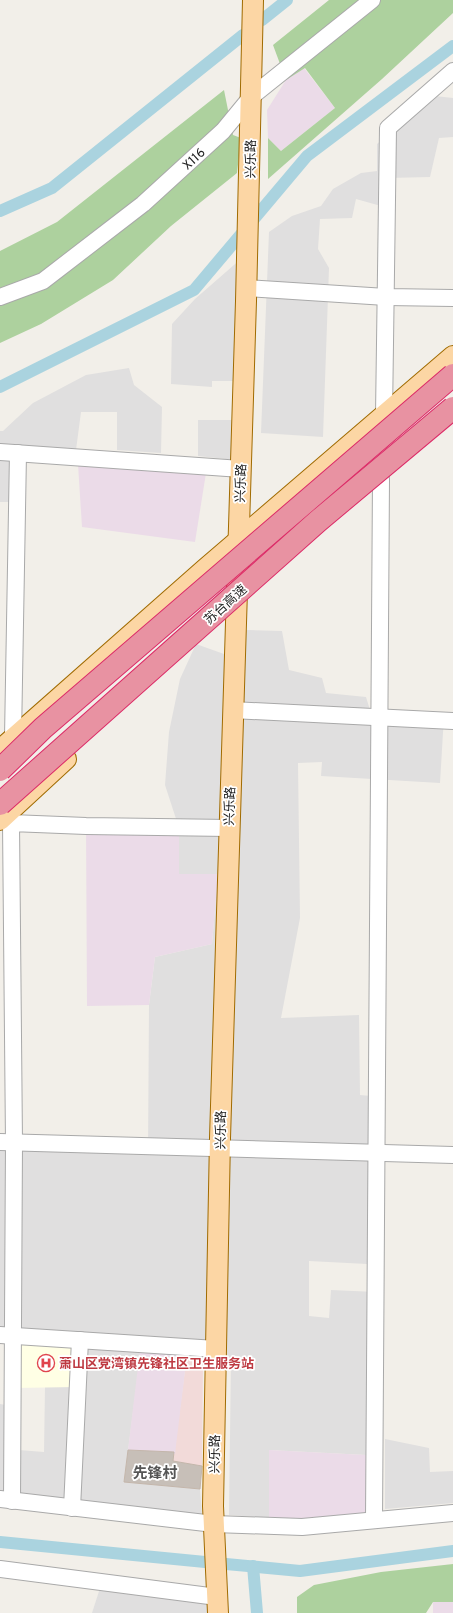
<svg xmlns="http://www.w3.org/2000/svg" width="453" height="1613" viewBox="0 0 453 1613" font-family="Overpass,'Noto Sans SC',sans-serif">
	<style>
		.residential { fill: #e0dfdf }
		.commercial { fill: #f2dad9 }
		.industrial { fill: #ebdbe8 }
		.education { fill: #ffffe5 }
		.forest { fill: #add19e }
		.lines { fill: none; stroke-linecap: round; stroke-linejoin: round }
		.canal { stroke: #aad3df; stroke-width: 12 }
		.building { fill: #c7bfb8; stroke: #c4b6ab }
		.minor-casing { stroke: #a9a9a9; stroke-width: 18 }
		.major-casing { stroke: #a06b00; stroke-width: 22 }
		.minor { stroke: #fff; stroke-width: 16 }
		.major { stroke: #fcd6a4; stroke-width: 20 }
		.highway-bridge-casing { stroke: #dc2a67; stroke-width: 24; stroke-linecap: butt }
		.highway-bridge { stroke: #e892a2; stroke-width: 22 }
		.labels { text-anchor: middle; stroke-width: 3.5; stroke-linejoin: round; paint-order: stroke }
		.street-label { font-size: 13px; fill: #222; stroke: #fff }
		.health-label { font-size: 13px; font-weight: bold; fill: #be3a42; stroke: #fff; text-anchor: start }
		.quarter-label { font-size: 15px; font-weight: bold; fill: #555; stroke: #fff }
	</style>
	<rect width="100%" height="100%" fill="#f2efe9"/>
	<g class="residential">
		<path d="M 435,96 L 453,98 L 453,137 L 439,138 L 430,177 L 388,178 L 381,206 L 356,199 L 352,218 L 320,219 L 318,249 L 329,268 L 323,437 L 261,433 L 269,232 L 292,216 L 321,206 L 333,189 L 361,173 L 377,171 L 377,144 Z"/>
		<path d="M 242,258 L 234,381 L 212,381 L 212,387 L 171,384 L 172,324 L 195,299 Z"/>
		<path d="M 129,368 L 134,385 L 162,407 L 161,453 L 117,450 L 117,412 L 81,412 L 76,450 L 11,460 L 11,502 L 0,502 L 0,431 L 3,431 L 33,403 L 86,375 Z"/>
		<path d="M 198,420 L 235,420 L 235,460 L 198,456 Z"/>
		<path d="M 247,630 L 282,631 L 289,670 L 322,678 L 326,693 L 366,697 L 370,710 L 444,716 L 440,783 L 321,776 L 322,762 L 298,763 L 300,918 L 281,1018 L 359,1015 L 360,1095 L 371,1096 L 367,1264 L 309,1261 L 309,1316 L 329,1318 L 331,1290 L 376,1292 L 366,1455 L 269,1450 L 269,1518 L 229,1515 L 231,1359 L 141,1350 L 124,1482 L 200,1489 L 202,1516 L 0,1491 L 0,1404 L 6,1405 L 6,1449 L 44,1452 L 45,1387 L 77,1387 L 0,1336 L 0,1149 L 148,1155 L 149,1005 L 155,957 L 212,944 L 218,874 L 179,874 L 179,828 L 165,785 L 169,732 L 180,679 L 196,644 L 224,654 Z"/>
		<path d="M 385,1439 L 429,1448 L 430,1472 L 453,1471 L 453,1503 L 385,1509 Z"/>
		<path d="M 102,1582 L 209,1596 L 210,1613 L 92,1613 Z"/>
	</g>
	<path class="commercial" d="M 187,1355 L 203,1360 L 202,1466 L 173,1461 Z"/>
	<g class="industrial">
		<path d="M 304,68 L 335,108 L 281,151 L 268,138 L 267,110 L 286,80 Z"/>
		<path d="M 78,464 L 206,473 L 195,542 L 82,527 Z"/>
		<path d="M 86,826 L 179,828 L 179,874 L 218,874 L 212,944 L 155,957 L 149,1005 L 87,1006 Z"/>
		<path d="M 140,1350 L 187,1355 L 175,1454 L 128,1450 Z"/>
		<path d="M 269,1450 L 366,1455 L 366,1515 L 305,1519 L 269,1518 Z"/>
		<rect x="433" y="1602" width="20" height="11"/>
	</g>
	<path class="education" d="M 13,1335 L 80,1340 L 77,1387 L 13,1388 Z"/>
	<g class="forest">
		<path d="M 329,0 L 453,0 L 453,13 L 382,79 L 268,179 L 268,138 L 281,151 L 335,108 L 305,68 L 286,80 L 273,45 Z"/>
		<path d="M 224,90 L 233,135 L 241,138 L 237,173 L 171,226 L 113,280 L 41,324 L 0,343 L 0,251 L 57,222 Z"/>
		<path d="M 453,1564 L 453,1602 L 433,1602 L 426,1613 L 297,1613 L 297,1597 L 314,1585 L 381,1572 Z"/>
	</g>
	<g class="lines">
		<g class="canal">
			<path d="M 262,20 L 287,0"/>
			<path d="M 0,211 L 52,188 L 243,35"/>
			<path d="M 0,387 L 194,290 L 307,156 L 453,46"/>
			<path d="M 0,1542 L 205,1562"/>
			<path d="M 226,1564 L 300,1571 L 453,1551"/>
			<path d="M 253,1566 L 257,1613"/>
		</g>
	</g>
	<path class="building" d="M 128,1450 L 174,1452 L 173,1461 L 202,1466 L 200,1489 L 124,1482 Z"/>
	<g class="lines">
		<g class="minor-casing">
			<g id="minor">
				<path d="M 247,288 L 386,297 L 453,298"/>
				<path id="s1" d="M 0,297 L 43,281 L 143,204 L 223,131 L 251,97 L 372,0"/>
				<path d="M 384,415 L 388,128 L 453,71"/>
				<path d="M 0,452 L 241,469"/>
				<path d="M 232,710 L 453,721"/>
				<path d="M 13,737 L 18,453"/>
				<path d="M 0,1142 L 453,1155"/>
				<path d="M 0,1335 L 216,1349"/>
				<path d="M 0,1499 L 214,1524 L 302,1527 L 453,1513"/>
				<path d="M 12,1501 L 14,1143 L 11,823 L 86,826 L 229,828"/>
				<path d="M 72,1508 L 80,1340"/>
				<path d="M 374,1520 L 381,479"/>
				<path d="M 0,1569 L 217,1597"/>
			</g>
		</g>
		<g class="major-casing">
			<g id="major">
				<path d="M 0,750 L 205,569 L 453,356"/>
				<path d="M 0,820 L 66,759"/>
				<path d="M 218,1613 L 213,1506 L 220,1138 L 246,301 L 253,0"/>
			</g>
		</g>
		<use href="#minor" class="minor"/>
		<use href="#major" class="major"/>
		<g class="highway-bridge-casing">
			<g id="highway-bridge">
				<path d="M 0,770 L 43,728 L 453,375"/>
				<path d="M 0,804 L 318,521 L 453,408"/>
			</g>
		</g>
		<use href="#highway-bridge" class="highway-bridge"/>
	</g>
	<defs>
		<g id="hospital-ring" transform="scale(0.9)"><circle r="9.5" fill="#fff" stroke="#e0444e" stroke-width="1.5"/><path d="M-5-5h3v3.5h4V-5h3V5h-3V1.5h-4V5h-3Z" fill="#e0444e"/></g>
	</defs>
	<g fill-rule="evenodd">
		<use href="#hospital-ring" x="46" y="1363"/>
	</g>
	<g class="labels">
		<g class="street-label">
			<text dy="5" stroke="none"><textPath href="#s1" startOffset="240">X116</textPath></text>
			<text transform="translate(250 159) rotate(-89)" y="5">兴乐路</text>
			<text transform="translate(240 483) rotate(-88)" y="5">兴乐路</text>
			<text transform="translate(225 604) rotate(-42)" y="5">苏台高速</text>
			<text transform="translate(229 806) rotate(-88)" y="5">兴乐路</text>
			<text transform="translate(220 1130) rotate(-89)" y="5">兴乐路</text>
			<text transform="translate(214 1454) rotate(-89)" y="5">兴乐路</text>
		</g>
		<g class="health-label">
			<text x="59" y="1368">萧山区党湾镇先锋社区卫生服务站</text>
		</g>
		<g class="quarter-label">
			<text x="155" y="1478">先锋村</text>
		</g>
	</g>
</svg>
